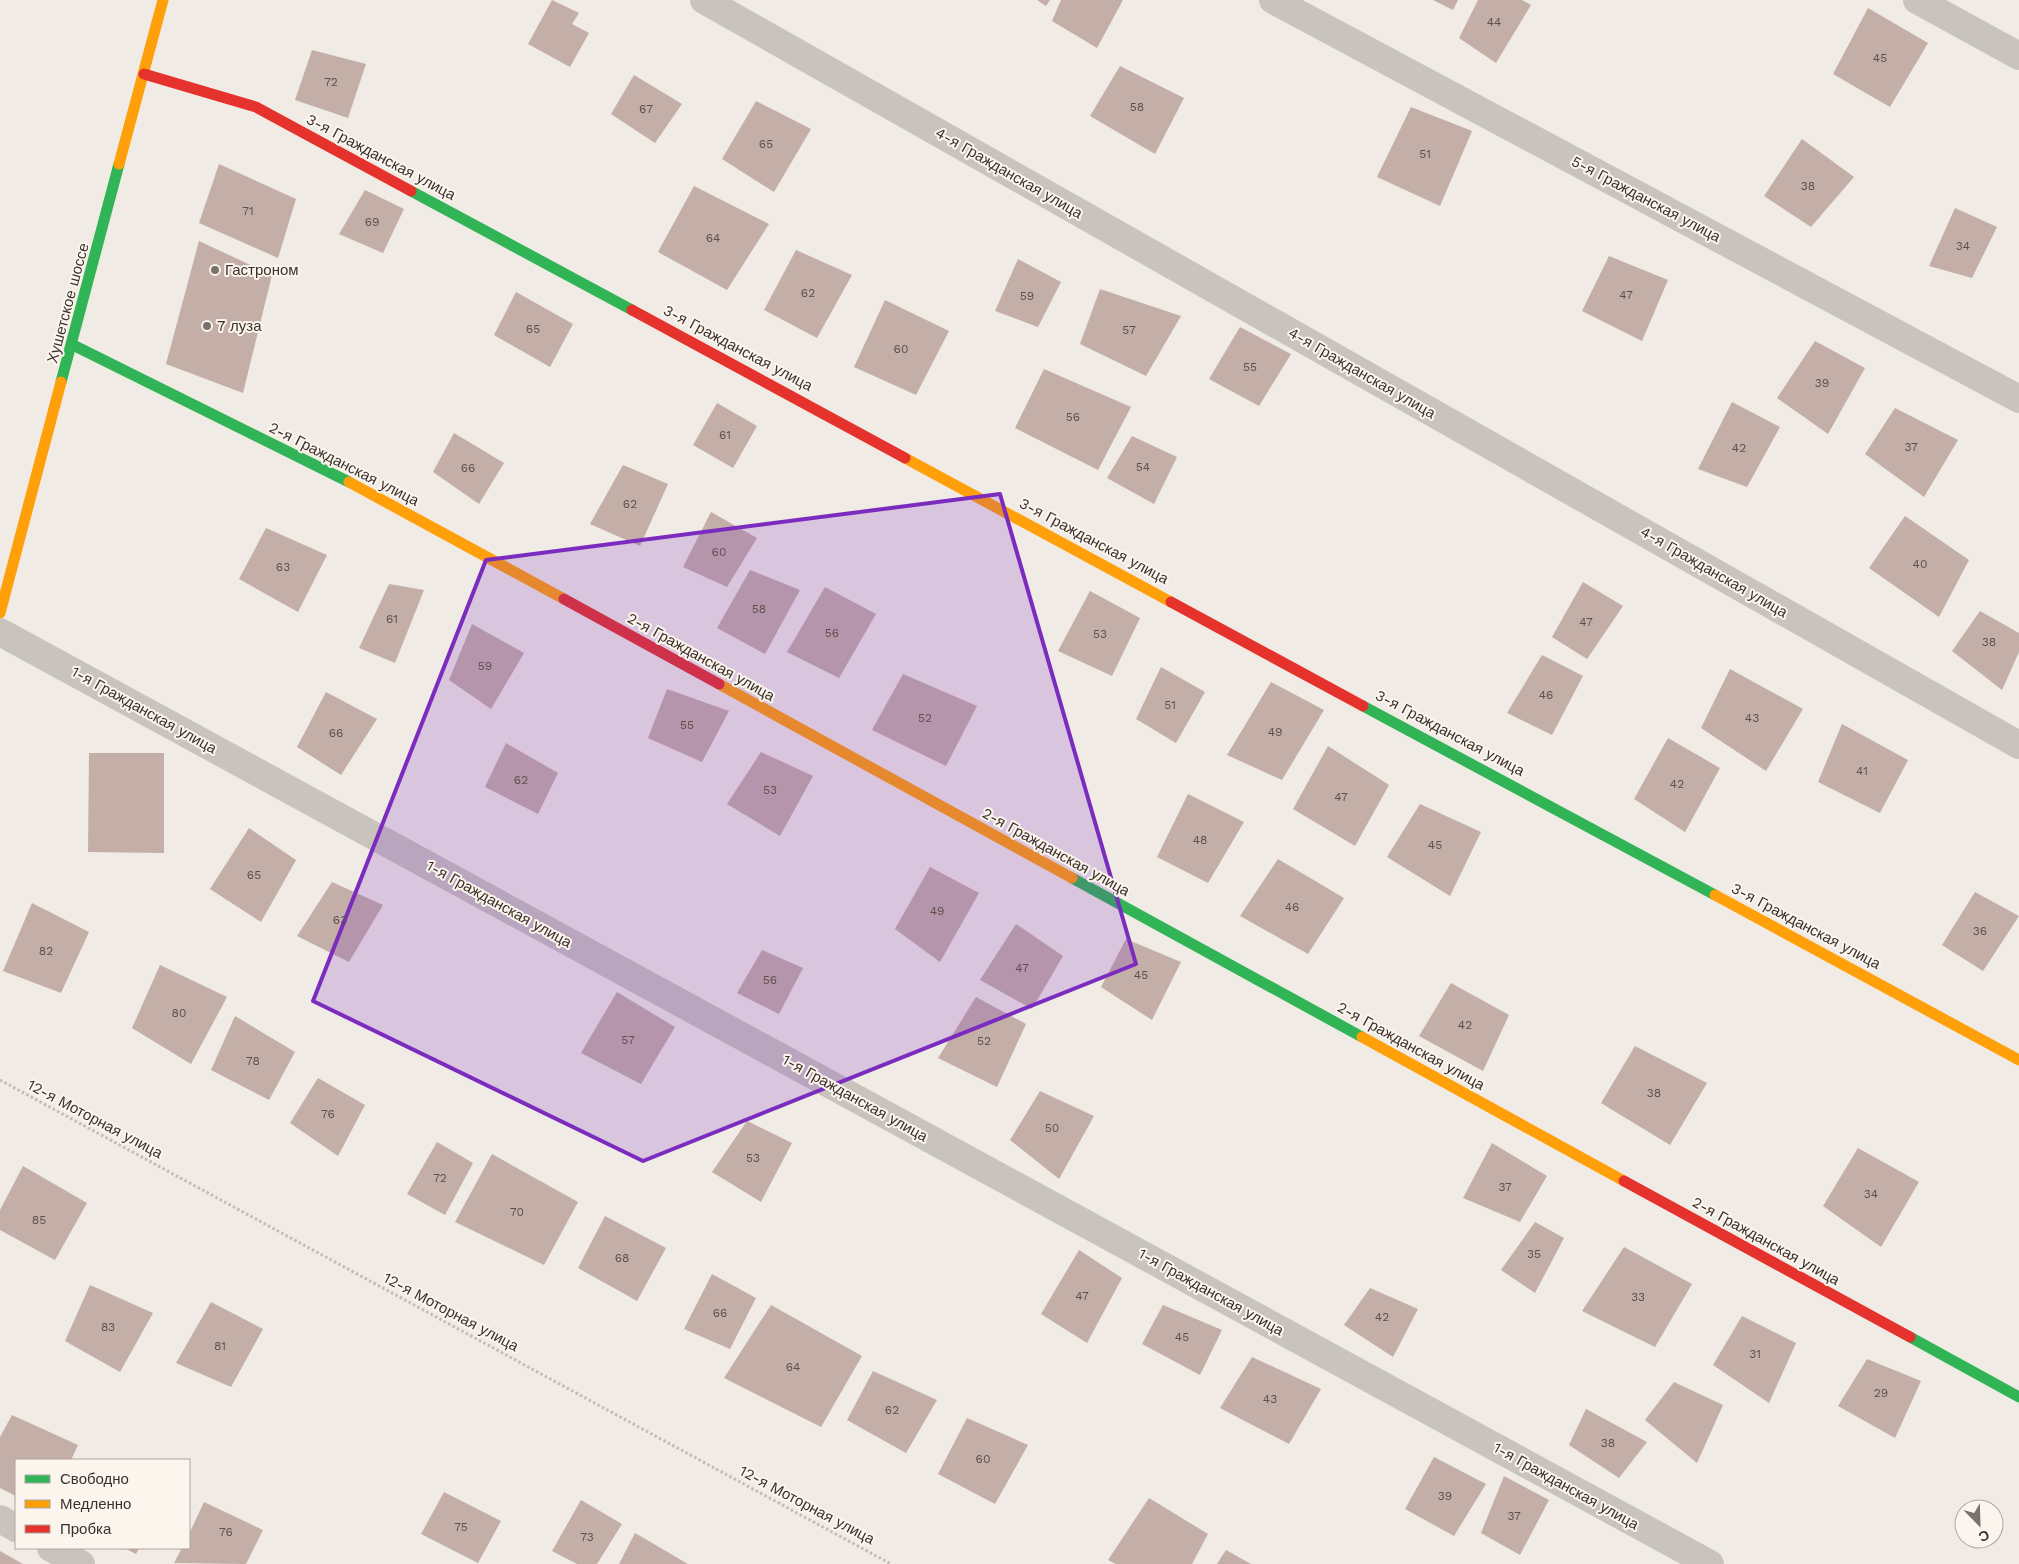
<svg xmlns="http://www.w3.org/2000/svg" width="2019" height="1564" viewBox="0 0 2019 1564" font-family="'Work Sans',sans-serif">
	<style>
		.building { fill: #c3afa7 }
		.lines { fill: none; stroke-linecap: round; stroke-linejoin: round }
		.path { stroke: #c2bbb6; stroke-width: 3; stroke-dasharray: 2.5 2.5; stroke-linecap: butt }
		.street { stroke: #c9c3be; stroke-width: 28 }
		.fast { stroke: #30b455; stroke-width: 11 }
		.slow { stroke: #ff9f0a; stroke-width: 11 }
		.jam { stroke: #e5322d; stroke-width: 11 }
		.marked { fill: #7b2cbf; fill-opacity: 0.2; stroke: #7b2cbf; stroke-width: 4; stroke-linejoin: round }
		.poi-dot { fill: #7a716c; stroke: #fbf5ee; stroke-width: 2 }
		.labels { text-anchor: middle; stroke-width: 4; stroke-linejoin: round; paint-order: stroke }
		.number-label { font-size: 12px; fill: #5d504a }
		.street-label { font-size: 15px; fill: #3b302b; stroke: #fbf5ee }
		.poi-label { font-size: 15px; fill: #3b302b; stroke: #fbf5ee; text-anchor: start }
	</style>
	<rect width="100%" height="100%" fill="#f0ebe5"/>
	<g class="building">
		<path d="M 552,0 L 579,13 L 572,24 L 589,33 L 570,67 L 528,44 Z"/>
		<path d="M 1037,0 L 1050,0 L 1046,6 Z"/>
		<path d="M 1061,0 L 1123,0 L 1097,48 L 1052,21 Z"/>
		<path d="M 1433,0 L 1458,0 L 1453,10 Z"/>
		<path d="M 1478,0 L 1522,0 L 1531,5 L 1496,63 L 1459,38 Z"/>
		<path d="M 1868,8 L 1928,43 L 1890,107 L 1833,74 Z"/>
		<path d="M 312,50 L 366,64 L 348,118 L 295,100 Z"/>
		<path d="M 1120,66 L 1184,98 L 1155,154 L 1090,116 Z"/>
		<path d="M 634,75 L 682,104 L 655,143 L 611,114 Z"/>
		<path d="M 756,101 L 811,129 L 774,192 L 722,159 Z"/>
		<path d="M 1411,107 L 1472,131 L 1440,206 L 1377,177 Z"/>
		<path d="M 1802,139 L 1854,177 L 1811,227 L 1764,196 Z"/>
		<path d="M 219,164 L 296,199 L 278,258 L 199,223 Z"/>
		<path d="M 694,186 L 769,224 L 727,290 L 658,252 Z"/>
		<path d="M 365,190 L 404,209 L 383,253 L 339,234 Z"/>
		<path d="M 1955,208 L 1997,227 L 1972,278 L 1929,266 Z"/>
		<path d="M 199,241 L 272,275 L 243,393 L 166,364 Z"/>
		<path d="M 796,250 L 852,275 L 817,338 L 764,310 Z"/>
		<path d="M 1609,256 L 1668,280 L 1642,341 L 1582,311 Z"/>
		<path d="M 1018,259 L 1061,282 L 1038,327 L 995,311 Z"/>
		<path d="M 1100,289 L 1181,316 L 1146,376 L 1080,344 Z"/>
		<path d="M 516,292 L 573,324 L 550,367 L 494,335 Z"/>
		<path d="M 885,300 L 949,331 L 916,395 L 854,367 Z"/>
		<path d="M 1240,327 L 1291,354 L 1259,406 L 1209,379 Z"/>
		<path d="M 1815,341 L 1865,368 L 1828,434 L 1777,398 Z"/>
		<path d="M 1044,369 L 1131,407 L 1098,470 L 1015,428 Z"/>
		<path d="M 1732,402 L 1780,427 L 1747,487 L 1698,469 Z"/>
		<path d="M 717,403 L 757,426 L 733,468 L 693,445 Z"/>
		<path d="M 1895,408 L 1958,440 L 1924,497 L 1865,454 Z"/>
		<path d="M 454,433 L 504,463 L 479,504 L 433,472 Z"/>
		<path d="M 1132,436 L 1177,457 L 1154,504 L 1107,478 Z"/>
		<path d="M 623,465 L 668,484 L 640,546 L 590,524 Z"/>
		<path d="M 711,512 L 757,538 L 727,587 L 683,567 Z"/>
		<path d="M 1905,516 L 1969,560 L 1939,617 L 1869,568 Z"/>
		<path d="M 266,528 L 327,555 L 298,612 L 239,579 Z"/>
		<path d="M 750,570 L 800,590 L 765,654 L 717,628 Z"/>
		<path d="M 1583,582 L 1623,606 L 1587,659 L 1552,637 Z"/>
		<path d="M 389,584 L 424,590 L 395,663 L 359,648 Z"/>
		<path d="M 825,587 L 876,614 L 839,678 L 787,652 Z"/>
		<path d="M 1090,591 L 1140,618 L 1112,676 L 1058,651 Z"/>
		<path d="M 1980,611 L 2019,633 L 2019,652 L 2002,690 L 1952,651 Z"/>
		<path d="M 472,624 L 524,653 L 491,709 L 449,680 Z"/>
		<path d="M 1542,655 L 1583,676 L 1552,735 L 1507,713 Z"/>
		<path d="M 1161,667 L 1205,692 L 1176,743 L 1136,719 Z"/>
		<path d="M 1730,669 L 1803,709 L 1766,771 L 1701,728 Z"/>
		<path d="M 903,674 L 977,706 L 946,766 L 872,730 Z"/>
		<path d="M 1271,682 L 1324,710 L 1282,780 L 1227,755 Z"/>
		<path d="M 667,689 L 729,711 L 702,762 L 648,738 Z"/>
		<path d="M 326,692 L 377,719 L 341,775 L 297,747 Z"/>
		<path d="M 1842,724 L 1908,760 L 1880,813 L 1818,782 Z"/>
		<path d="M 1668,738 L 1720,768 L 1685,832 L 1634,799 Z"/>
		<path d="M 506,743 L 558,773 L 538,814 L 485,787 Z"/>
		<path d="M 1328,746 L 1389,785 L 1355,846 L 1293,809 Z"/>
		<path d="M 761,752 L 813,776 L 780,836 L 727,804 Z"/>
		<path d="M 89,753 L 164,753 L 164,853 L 88,852 Z"/>
		<path d="M 1188,794 L 1244,822 L 1208,883 L 1157,857 Z"/>
		<path d="M 1420,804 L 1481,832 L 1450,896 L 1387,857 Z"/>
		<path d="M 249,828 L 296,860 L 261,922 L 210,889 Z"/>
		<path d="M 1278,859 L 1344,898 L 1308,954 L 1240,916 Z"/>
		<path d="M 930,867 L 979,893 L 940,962 L 895,929 Z"/>
		<path d="M 332,882 L 383,905 L 349,962 L 297,936 Z"/>
		<path d="M 1975,892 L 2019,916 L 1983,971 L 1942,945 Z"/>
		<path d="M 32,903 L 89,932 L 61,993 L 3,971 Z"/>
		<path d="M 1016,924 L 1063,956 L 1032,1009 L 980,980 Z"/>
		<path d="M 1126,939 L 1181,962 L 1152,1020 L 1101,987 Z"/>
		<path d="M 762,950 L 803,968 L 779,1014 L 737,993 Z"/>
		<path d="M 160,965 L 227,997 L 191,1064 L 132,1028 Z"/>
		<path d="M 1451,983 L 1509,1015 L 1483,1071 L 1419,1036 Z"/>
		<path d="M 617,992 L 675,1027 L 641,1084 L 581,1053 Z"/>
		<path d="M 976,997 L 1026,1024 L 997,1087 L 938,1058 Z"/>
		<path d="M 235,1016 L 295,1052 L 269,1100 L 211,1070 Z"/>
		<path d="M 1635,1046 L 1707,1083 L 1670,1145 L 1601,1103 Z"/>
		<path d="M 318,1078 L 365,1105 L 338,1156 L 290,1123 Z"/>
		<path d="M 1040,1091 L 1094,1116 L 1059,1179 L 1010,1140 Z"/>
		<path d="M 747,1121 L 792,1143 L 761,1202 L 712,1172 Z"/>
		<path d="M 437,1142 L 473,1163 L 445,1215 L 407,1194 Z"/>
		<path d="M 1492,1143 L 1547,1176 L 1520,1222 L 1463,1198 Z"/>
		<path d="M 1858,1148 L 1919,1182 L 1881,1247 L 1823,1206 Z"/>
		<path d="M 492,1154 L 578,1202 L 544,1265 L 455,1222 Z"/>
		<path d="M 23,1166 L 87,1203 L 55,1260 L 0,1230 L 0,1210 Z"/>
		<path d="M 605,1216 L 666,1248 L 637,1301 L 578,1268 Z"/>
		<path d="M 1535,1222 L 1564,1238 L 1535,1293 L 1501,1270 Z"/>
		<path d="M 1624,1247 L 1692,1284 L 1655,1347 L 1582,1311 Z"/>
		<path d="M 1079,1250 L 1122,1278 L 1087,1343 L 1041,1314 Z"/>
		<path d="M 712,1274 L 756,1298 L 730,1349 L 684,1329 Z"/>
		<path d="M 90,1285 L 153,1313 L 120,1372 L 65,1341 Z"/>
		<path d="M 1370,1288 L 1418,1309 L 1393,1357 L 1344,1325 Z"/>
		<path d="M 211,1302 L 263,1329 L 231,1387 L 176,1363 Z"/>
		<path d="M 771,1305 L 862,1356 L 821,1427 L 724,1378 Z"/>
		<path d="M 1163,1305 L 1222,1330 L 1200,1375 L 1142,1344 Z"/>
		<path d="M 1742,1316 L 1796,1343 L 1769,1403 L 1713,1365 Z"/>
		<path d="M 1252,1357 L 1321,1389 L 1289,1444 L 1220,1408 Z"/>
		<path d="M 1867,1359 L 1921,1381 L 1895,1438 L 1838,1406 Z"/>
		<path d="M 873,1371 L 937,1400 L 906,1453 L 847,1420 Z"/>
		<path d="M 1674,1382 L 1723,1405 L 1697,1463 L 1645,1420 Z"/>
		<path d="M 1586,1409 L 1647,1442 L 1619,1478 L 1569,1445 Z"/>
		<path d="M 12,1415 L 78,1445 L 71,1460 L 16,1460 L 16,1496 L 0,1488 L 0,1437 Z"/>
		<path d="M 967,1418 L 1028,1445 L 995,1504 L 938,1474 Z"/>
		<path d="M 1434,1457 L 1486,1484 L 1454,1536 L 1405,1509 Z"/>
		<path d="M 1504,1476 L 1549,1500 L 1520,1555 L 1481,1533 Z"/>
		<path d="M 444,1492 L 501,1521 L 478,1563 L 421,1534 Z"/>
		<path d="M 1149,1498 L 1208,1534 L 1192,1564 L 1116,1564 L 1108,1560 Z"/>
		<path d="M 581,1500 L 622,1524 L 597,1564 L 577,1564 L 552,1551 Z"/>
		<path d="M 204,1502 L 263,1530 L 246,1564 L 174,1563 L 182,1548 L 189,1548 L 189,1534 Z"/>
		<path d="M 635,1533 L 688,1564 L 619,1564 Z"/>
		<path d="M 124,1548 L 139,1548 L 136,1554 Z"/>
		<path d="M 1226,1550 L 1251,1564 L 1217,1564 Z"/>
		<path d="M 0,1551 L 23,1564 L 0,1564 Z"/>
	</g>
	<g class="lines">
		<path class="path" d="M 0,1080 L 891,1564"/>
		<g class="street">
			<path d="M 704,0 L 2019,745"/>
			<path d="M 1273,0 L 2019,399"/>
			<path d="M 1917,0 L 2019,56"/>
			<path d="M 0,632 L 1710,1564"/>
			<path d="M 0,1519 L 16,1528"/>
			<path d="M 51,1548 L 81,1564"/>
		</g>
		<g class="fast">
			<path d="M 411,191 L 632,310"/>
			<path d="M 73,345 L 349,482"/>
			<path d="M 61,382 L 119,164"/>
			<path d="M 1363,706 L 1715,895"/>
			<path d="M 1072,878 L 1362,1037"/>
			<path d="M 1910,1337 L 2019,1397"/>
		</g>
		<g class="slow">
			<path d="M 119,164 L 163,0"/>
			<path d="M 905,458 L 1171,602"/>
			<path d="M 349,482 L 564,599"/>
			<path d="M 0,613 L 61,382"/>
			<path d="M 719,684 L 1072,878"/>
			<path d="M 1715,895 L 2019,1060"/>
			<path d="M 1362,1037 L 1624,1181"/>
		</g>
		<g class="jam">
			<path d="M 144,74 L 256,107 L 411,191"/>
			<path d="M 632,310 L 905,458"/>
			<path d="M 564,599 L 719,684"/>
			<path d="M 1171,602 L 1363,706"/>
			<path d="M 1624,1181 L 1910,1337"/>
		</g>
	</g>
	<path class="marked" d="M 1000,494 L 1136,964 L 643,1161 L 313,1001 L 486,560 Z"/>
	<g class="poi-dot">
		<circle cx="215" cy="270" r="5"/>
		<circle cx="207" cy="326" r="5"/>
	</g>
	<g class="labels">
		<g class="number-label">
			<text x="1494" y="26">44</text>
			<text x="1880" y="62">45</text>
			<text x="331" y="86">72</text>
			<text x="1137" y="111">58</text>
			<text x="646" y="113">67</text>
			<text x="766" y="148">65</text>
			<text x="1425" y="158">51</text>
			<text x="1808" y="190">38</text>
			<text x="248" y="215">71</text>
			<text x="372" y="226">69</text>
			<text x="713" y="242">64</text>
			<text x="1963" y="250">34</text>
			<text x="808" y="297">62</text>
			<text x="1626" y="299">47</text>
			<text x="1027" y="300">59</text>
			<text x="533" y="333">65</text>
			<text x="1129" y="334">57</text>
			<text x="901" y="353">60</text>
			<text x="1250" y="371">55</text>
			<text x="1822" y="387">39</text>
			<text x="1073" y="421">56</text>
			<text x="725" y="439">61</text>
			<text x="1911" y="451">37</text>
			<text x="1739" y="452">42</text>
			<text x="1143" y="471">54</text>
			<text x="468" y="472">66</text>
			<text x="630" y="508">62</text>
			<text x="719" y="556">60</text>
			<text x="1920" y="568">40</text>
			<text x="283" y="571">63</text>
			<text x="759" y="613">58</text>
			<text x="392" y="623">61</text>
			<text x="1586" y="626">47</text>
			<text x="832" y="637">56</text>
			<text x="1100" y="638">53</text>
			<text x="1989" y="646">38</text>
			<text x="485" y="670">59</text>
			<text x="1546" y="699">46</text>
			<text x="1170" y="709">51</text>
			<text x="925" y="722">52</text>
			<text x="1752" y="722">43</text>
			<text x="687" y="729">55</text>
			<text x="1275" y="736">49</text>
			<text x="336" y="737">66</text>
			<text x="1862" y="775">41</text>
			<text x="521" y="784">62</text>
			<text x="1677" y="788">42</text>
			<text x="770" y="794">53</text>
			<text x="1341" y="801">47</text>
			<text x="1200" y="844">48</text>
			<text x="1435" y="849">45</text>
			<text x="254" y="879">65</text>
			<text x="1292" y="911">46</text>
			<text x="937" y="915">49</text>
			<text x="340" y="924">63</text>
			<text x="1980" y="935">36</text>
			<text x="46" y="955">82</text>
			<text x="1022" y="972">47</text>
			<text x="1141" y="979">45</text>
			<text x="770" y="984">56</text>
			<text x="179" y="1017">80</text>
			<text x="1465" y="1029">42</text>
			<text x="628" y="1044">57</text>
			<text x="984" y="1045">52</text>
			<text x="253" y="1065">78</text>
			<text x="1654" y="1097">38</text>
			<text x="328" y="1118">76</text>
			<text x="1052" y="1132">50</text>
			<text x="753" y="1162">53</text>
			<text x="440" y="1182">72</text>
			<text x="1505" y="1191">37</text>
			<text x="1871" y="1198">34</text>
			<text x="517" y="1216">70</text>
			<text x="39" y="1224">85</text>
			<text x="1534" y="1258">35</text>
			<text x="622" y="1262">68</text>
			<text x="1082" y="1300">47</text>
			<text x="1638" y="1301">33</text>
			<text x="720" y="1317">66</text>
			<text x="1382" y="1321">42</text>
			<text x="108" y="1331">83</text>
			<text x="1182" y="1341">45</text>
			<text x="220" y="1350">81</text>
			<text x="1755" y="1358">31</text>
			<text x="793" y="1371">64</text>
			<text x="1881" y="1397">29</text>
			<text x="1270" y="1403">43</text>
			<text x="892" y="1414">62</text>
			<text x="1608" y="1447">38</text>
			<text x="983" y="1463">60</text>
			<text x="1445" y="1500">39</text>
			<text x="1514" y="1520">37</text>
			<text x="461" y="1531">75</text>
			<text x="226" y="1536">76</text>
			<text x="587" y="1541">73</text>
		</g>
		<g class="street-label">
			<text transform="translate(381 157) rotate(28)" y="5">3-я Гражданская улица</text>
			<text transform="translate(1009 173) rotate(30)" y="5">4-я Гражданская улица</text>
			<text transform="translate(1646 199) rotate(28)" y="5">5-я Гражданская улица</text>
			<text transform="translate(68 303) rotate(-75)" y="5">Хушетское шоссе</text>
			<text transform="translate(738 348) rotate(28)" y="5">3-я Гражданская улица</text>
			<text transform="translate(1362 373) rotate(30)" y="5">4-я Гражданская улица</text>
			<text transform="translate(344 464) rotate(27)" y="5">2-я Гражданская улица</text>
			<text transform="translate(1094 541) rotate(28)" y="5">3-я Гражданская улица</text>
			<text transform="translate(1714 572) rotate(30)" y="5">4-я Гражданская улица</text>
			<text transform="translate(701 657) rotate(29)" y="5">2-я Гражданская улица</text>
			<text transform="translate(144 710) rotate(29)" y="5">1-я Гражданская улица</text>
			<text transform="translate(1450 733) rotate(28)" y="5">3-я Гражданская улица</text>
			<text transform="translate(1056 852) rotate(29)" y="5">2-я Гражданская улица</text>
			<text transform="translate(499 904) rotate(29)" y="5">1-я Гражданская улица</text>
			<text transform="translate(1806 926) rotate(28)" y="5">3-я Гражданская улица</text>
			<text transform="translate(1411 1046) rotate(29)" y="5">2-я Гражданская улица</text>
			<text transform="translate(855 1098) rotate(29)" y="5">1-я Гражданская улица</text>
			<text transform="translate(95 1119) rotate(28)" y="5">12-я Моторная улица</text>
			<text transform="translate(1766 1241) rotate(29)" y="5">2-я Гражданская улица</text>
			<text transform="translate(1211 1292) rotate(29)" y="5">1-я Гражданская улица</text>
			<text transform="translate(451 1312) rotate(28)" y="5">12-я Моторная улица</text>
			<text transform="translate(1566 1486) rotate(29)" y="5">1-я Гражданская улица</text>
			<text transform="translate(807 1505) rotate(28)" y="5">12-я Моторная улица</text>
		</g>
		<g class="poi-label">
			<text x="225" y="275">Гастроном</text>
			<text x="217" y="331">7 луза</text>
		</g>
	</g>
	<rect x="15" y="1459" width="175" height="90" fill="#fbf5ee" stroke="#aea6a0"/>
	<rect x="25" y="1475" width="25" height="8" fill="#30b455" stroke="#aea6a0"/>
	<text x="60" y="1484" font-size="15" fill="#3b302b">Свободно</text>
	<rect x="25" y="1500" width="25" height="8" fill="#ff9f0a" stroke="#aea6a0"/>
	<text x="60" y="1509" font-size="15" fill="#3b302b">Медленно</text>
	<rect x="25" y="1525" width="25" height="8" fill="#e5322d" stroke="#aea6a0"/>
	<text x="60" y="1534" font-size="15" fill="#3b302b">Пробка</text>
	<g transform="translate(1979 1524) rotate(157)"><circle r="24" fill="#fbf5ee" stroke="#aea6a0"/>
	<path d="M0-4L9 19L0 12L-9 19Z" fill="#7a716c"/>
	<text y="-8" font-size="14" font-weight="bold" text-anchor="middle" fill="#3b302b">С</text>
	</g>
</svg>
